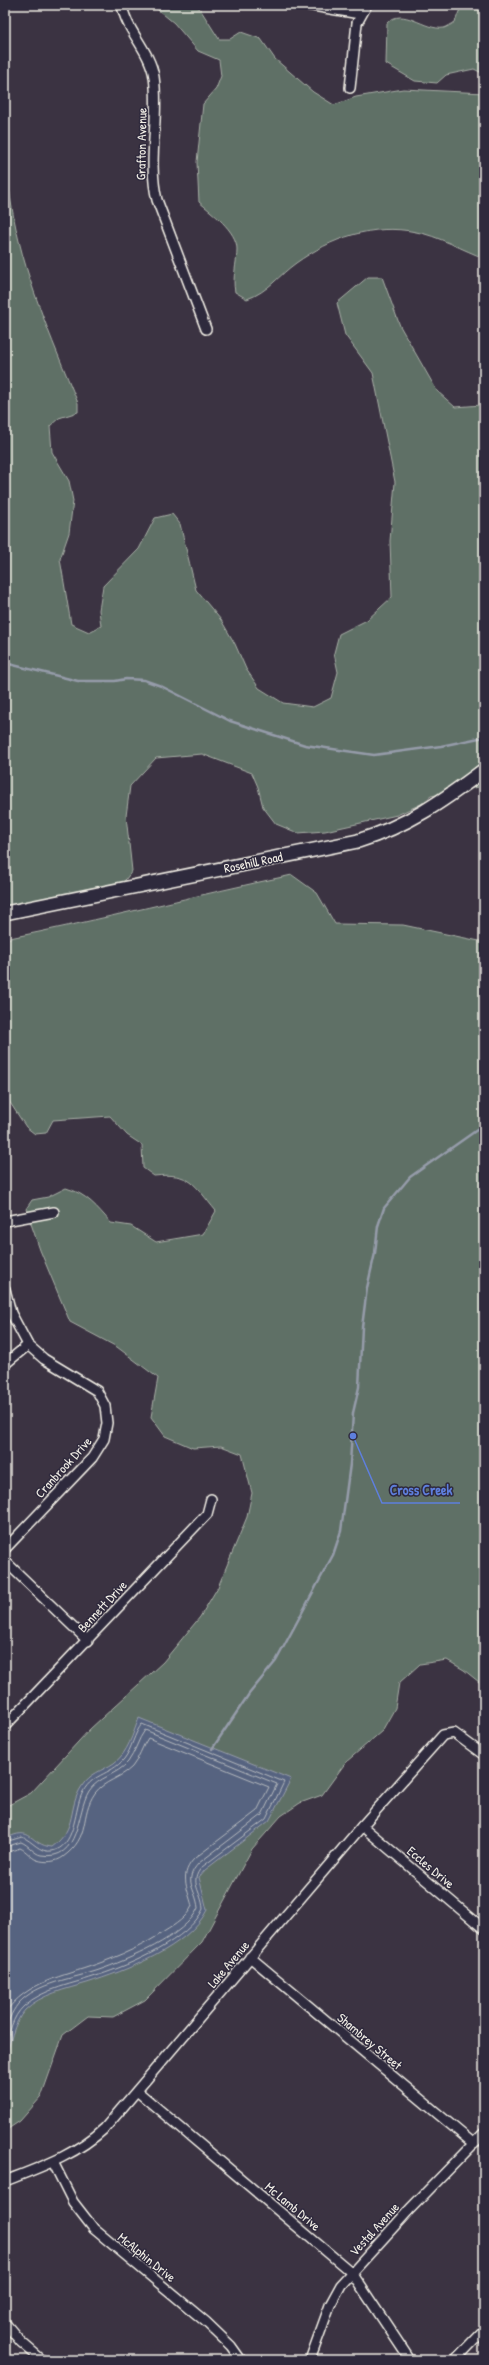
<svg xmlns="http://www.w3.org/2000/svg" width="489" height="2365" viewBox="0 0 489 2365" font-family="'Patrick Hand',sans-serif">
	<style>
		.green { fill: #5e6f66; stroke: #a9b0a7 }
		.water { fill: #576480; stroke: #969caa }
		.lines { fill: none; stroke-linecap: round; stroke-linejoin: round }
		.shore { stroke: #b5b9be; stroke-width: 1 }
		.stream { stroke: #969caa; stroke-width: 2.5 }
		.street-casing { stroke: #f4f1e8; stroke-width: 12 }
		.secondary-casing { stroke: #f4f1e8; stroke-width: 16 }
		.street { stroke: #2f2a3d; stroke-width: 9 }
		.secondary { stroke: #2f2a3d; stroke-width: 13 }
		.labels { text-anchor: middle; stroke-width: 3; stroke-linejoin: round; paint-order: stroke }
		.street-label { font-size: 13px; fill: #f4f1e8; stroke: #2f2a3d }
		.leader { fill: none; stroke: #5e7fdd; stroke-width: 1.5 }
		.callout-dot { fill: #5e7fdd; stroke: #2f2a3d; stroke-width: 1.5 }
		.callout-label { font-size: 14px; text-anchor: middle; font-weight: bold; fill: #5e7fdd; stroke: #2f2a3d; stroke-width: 3; stroke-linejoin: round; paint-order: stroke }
	</style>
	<rect width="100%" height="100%" fill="#3b3342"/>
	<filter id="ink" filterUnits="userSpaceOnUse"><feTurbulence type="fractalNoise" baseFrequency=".025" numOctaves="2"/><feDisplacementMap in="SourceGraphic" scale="8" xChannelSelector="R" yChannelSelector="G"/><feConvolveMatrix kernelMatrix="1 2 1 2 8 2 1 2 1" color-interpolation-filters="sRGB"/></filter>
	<g filter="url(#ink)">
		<g class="green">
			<path d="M 152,5 L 195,5 L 200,9 L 219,39 L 230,39 L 241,32 L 261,39 L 275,59 L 313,92 L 334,105 L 356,97 L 403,89 L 484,93 L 484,258 C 465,251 436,235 416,232 C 373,223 331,238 296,263 C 279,275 268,292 247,299 L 235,292 C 232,277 237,264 237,249 C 237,231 211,212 199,202 L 197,162 L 203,104 L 216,89 L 221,76 L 219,60 L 198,51 L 174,23 Z"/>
			<path d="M 457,5 L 484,5 L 484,74 L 474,69 L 446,75 L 437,83 L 415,81 L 386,64 L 387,23 C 403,6 424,31 444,28 C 447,27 452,24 455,22 L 460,9 Z"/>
			<path d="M 5,63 C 6,109 4,157 11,202 C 22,272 51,338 78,403 L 78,412 L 59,418 L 50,426 L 52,452 L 69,481 L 73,501 L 69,533 L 60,559 L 71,624 L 89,632 L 101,626 L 99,610 L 103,586 L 139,549 L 155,518 L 172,514 L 180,524 L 196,590 L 221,620 L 235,644 L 246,669 L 259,688 L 283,703 L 313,707 L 331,698 L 338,672 L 334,653 L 339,634 L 367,620 L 392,597 L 390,541 L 395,482 L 373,373 L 345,335 L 337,303 L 368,277 L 382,277 L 400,326 L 437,391 L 455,407 L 482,405 L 484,403 L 484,786 L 431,796 L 421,804 L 397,815 L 325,831 L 298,833 L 276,824 L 263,807 L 258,787 L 252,773 L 202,754 L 156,758 L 130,786 L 126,816 L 132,871 L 123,883 L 5,908 Z"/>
			<path d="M 292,875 L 317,893 L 335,924 L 403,925 L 484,942 L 484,1686 L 464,1670 L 447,1660 L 420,1664 L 399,1683 L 395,1708 L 382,1731 L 346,1762 L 322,1795 L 300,1803 L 281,1816 L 252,1849 L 202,1942 L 145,2000 L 113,2017 L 88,2016 L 63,2035 L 41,2097 L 20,2121 L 5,2131 L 5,1807 L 31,1793 L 90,1729 L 163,1662 L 200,1617 L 218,1587 L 247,1517 L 252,1493 L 242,1454 L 221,1446 L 193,1448 L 165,1436 L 151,1417 L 158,1378 L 117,1347 L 70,1322 L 40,1250 L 26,1209 L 32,1200 L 48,1197 L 66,1188 C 87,1194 97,1207 111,1223 L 131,1226 L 156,1242 L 203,1234 L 216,1211 C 194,1185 192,1172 154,1176 L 143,1168 L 142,1145 L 127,1135 L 110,1116 L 53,1120 L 46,1133 L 35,1134 L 26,1127 L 5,1095 L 5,939 C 101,920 196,895 292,875 Z"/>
		</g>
		<path class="water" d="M 139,1718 L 291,1779 L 269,1821 L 205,1870 L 199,1877 L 207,1910 C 189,1947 125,1971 87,1983 C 67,1989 41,1994 25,2010 C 13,2023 10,2045 5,2061 L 5,1839 C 33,1824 29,1845 52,1847 C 78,1828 67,1808 82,1786 C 90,1773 102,1771 114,1763 C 128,1753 133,1733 139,1718 Z"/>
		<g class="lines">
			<g class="shore">
				<path d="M 5,1842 L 22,1837 C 33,1841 39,1853 52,1851 C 75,1847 74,1813 81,1796 C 90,1773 110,1776 124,1759 C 132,1749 134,1733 142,1724 L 284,1782 L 266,1819 L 202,1867 C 188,1883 202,1891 203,1909 C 190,1939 130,1965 99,1975 C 74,1984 44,1988 24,2006 C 12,2017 9,2034 5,2048"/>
				<path d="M 5,1847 L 21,1842 C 29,1845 34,1854 41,1855 C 81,1862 76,1812 89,1791 C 98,1777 117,1775 128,1762 C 135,1753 138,1739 145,1730 L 277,1784 L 262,1815 L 199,1863 C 182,1881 196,1888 198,1908 C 186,1936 127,1960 99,1970 C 73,1979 37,1982 18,2004 C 11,2013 8,2022 5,2032"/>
				<path d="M 5,1853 L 20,1848 C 27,1851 31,1858 37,1860 C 46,1863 56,1862 63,1857 C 92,1836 79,1816 95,1793 C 104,1781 121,1778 132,1767 C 139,1759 142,1746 148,1738 L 269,1787 L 257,1811 L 195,1858 C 179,1874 187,1887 192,1906 C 187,1917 175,1925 165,1931 C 145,1945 120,1956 97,1964 C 62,1977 27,1981 5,2013"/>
			</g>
			<g class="stream">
				<path d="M 5,663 L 78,681 L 115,681 L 126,679 L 144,680 L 161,686 L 230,721 L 305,745 L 374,755 L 441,746 L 484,737"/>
				<path d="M 212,1749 L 249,1694 L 276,1661 L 333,1555 L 341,1531 L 350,1464 L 353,1413 L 359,1387 L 362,1327 L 367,1288 L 375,1253 L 378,1226 L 384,1208 L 410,1177 L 484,1125"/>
			</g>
			<g class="street-casing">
				<g id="street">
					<path d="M 122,5 C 126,31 150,50 154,77 C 160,118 147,159 157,200 L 206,329"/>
					<path d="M 307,5 L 360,14"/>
					<path d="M 350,88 L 357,23 L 367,5"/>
					<path d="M 5,1221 L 54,1212"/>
					<path d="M 5,1289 L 11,1313 L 28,1345 L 44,1359 L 97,1391 L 105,1406 L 107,1423 L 104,1439 L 92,1458 L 5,1549"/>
					<path d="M 5,1364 L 28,1345"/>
					<path d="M 5,1561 L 88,1641"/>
					<path d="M 5,1726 L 207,1514 L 211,1499"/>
					<path d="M 362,1826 L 484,1929"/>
					<path d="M 250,1957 L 474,2144"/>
					<path d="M 137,2091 L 352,2273 L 410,2360"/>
					<path d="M 53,2162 L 73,2202 L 94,2229 L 206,2322 L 231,2346 L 241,2360"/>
					<path d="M 5,2181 C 41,2167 76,2155 105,2128 L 362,1826 L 443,1735 L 454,1733 L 484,1755"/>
					<path d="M 5,2323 L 21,2342 L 42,2360"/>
					<path d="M 310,2360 L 330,2305 L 341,2285 L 410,2209 L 484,2133"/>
					<path d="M 455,2360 L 484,2330"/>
				</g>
			</g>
			<g class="secondary-casing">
				<path id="secondary" d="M 5,913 L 358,841 C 407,826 443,801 484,770"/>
			</g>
			<use href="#street" class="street"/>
			<use href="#secondary" class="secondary"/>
		</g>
	</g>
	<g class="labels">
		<g class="street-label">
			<text transform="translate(141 144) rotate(-89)" y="5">Grafton Avenue</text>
			<text transform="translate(253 862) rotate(-12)" y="5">Rosehill Road</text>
			<text transform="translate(63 1467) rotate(-48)" y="5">Cranbrook Drive</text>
			<text transform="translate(102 1606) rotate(-47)" y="5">Bennett Drive</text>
			<text transform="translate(431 1867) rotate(40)" y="5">Eccles Drive</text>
			<text transform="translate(228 1964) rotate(-50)" y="5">Lake Avenue</text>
			<text transform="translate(370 2041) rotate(40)" y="5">Shambrey Street</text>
			<text transform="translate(293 2206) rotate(40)" y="5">Mc Lamb Drive</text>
			<text transform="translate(374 2229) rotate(-48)" y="5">Vestal Avenue</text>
			<text transform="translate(147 2257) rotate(39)" y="5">McAlphin Drive</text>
		</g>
	</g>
	<path class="leader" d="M353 1436L382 1503H460"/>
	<circle class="callout-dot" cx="353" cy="1436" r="4"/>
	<g class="callout-label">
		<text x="421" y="1495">Cross Creek</text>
	</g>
	<rect width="489" height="2365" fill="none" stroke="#2f2a3d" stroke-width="20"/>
	<rect x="10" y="10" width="469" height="2345" fill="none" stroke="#f4f1e8" stroke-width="1.5" filter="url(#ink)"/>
</svg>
